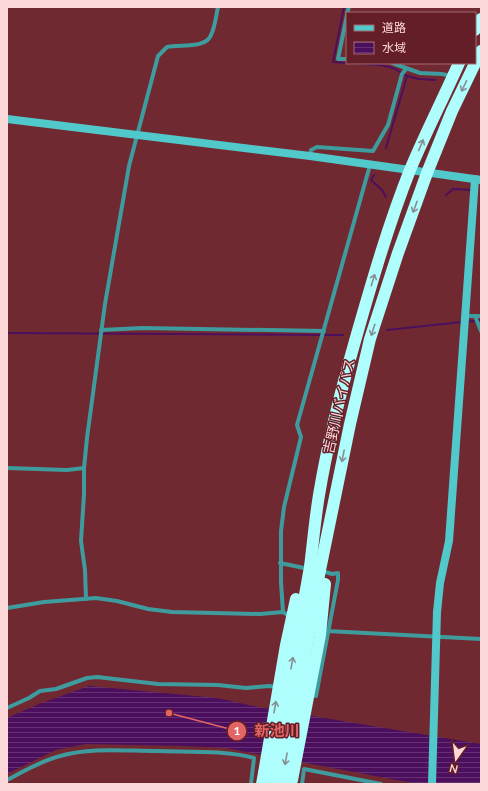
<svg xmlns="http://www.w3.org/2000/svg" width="488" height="791" viewBox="0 0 488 791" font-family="Lato,'Noto Sans JP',sans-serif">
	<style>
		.water { fill: url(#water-rules) }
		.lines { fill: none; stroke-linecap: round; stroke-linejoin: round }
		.stream { stroke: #4b0f5d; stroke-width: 2 }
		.street { stroke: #3f9c9e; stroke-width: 4 }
		.secondary { stroke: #51c8ca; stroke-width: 8 }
		.highway { stroke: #aefefe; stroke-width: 12 }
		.highway-bridge { stroke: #aefefe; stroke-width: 12 }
		.oneway { stroke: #898e92 }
		.labels { text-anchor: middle; stroke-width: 3; stroke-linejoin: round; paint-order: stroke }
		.street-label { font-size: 14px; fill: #fcd8d9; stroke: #641e27 }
		.leader { fill: none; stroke: #e36666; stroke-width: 1.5 }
		.callout-dot { fill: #e36666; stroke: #641e27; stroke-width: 1.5 }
		.mark-label { font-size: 12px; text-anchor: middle; font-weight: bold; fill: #fff }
		.callout-label { font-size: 15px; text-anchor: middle; font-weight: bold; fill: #e36666; stroke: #641e27; stroke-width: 3; stroke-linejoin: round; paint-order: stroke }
	</style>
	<defs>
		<pattern id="water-rules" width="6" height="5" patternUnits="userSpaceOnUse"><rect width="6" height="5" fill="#4b0f5d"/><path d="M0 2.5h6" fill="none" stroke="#663174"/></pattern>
	</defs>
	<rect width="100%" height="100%" fill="#712931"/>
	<path class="water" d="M 89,686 L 217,698 L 258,707 L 481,744 L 481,784 L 418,784 L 226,748 L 183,746 L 86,744 L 56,750 L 7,774 L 7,718 L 39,704 Z"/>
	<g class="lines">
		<g class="stream">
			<path d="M 344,7 L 333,62 L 347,63"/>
			<path d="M 350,63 L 381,65 L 393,68 L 407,76 L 419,79 L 435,80"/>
			<path d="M 386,148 L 407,76"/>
			<path d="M 374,175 L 371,180 L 382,190 L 386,197"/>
			<path d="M 446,195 L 453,189 L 472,190"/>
			<path d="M 466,322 L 481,320"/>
			<path d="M 387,330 L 462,322"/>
			<path d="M 7,333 L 343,335"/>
		</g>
		<g class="street">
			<path d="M 347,13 L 349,7"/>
			<path d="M 347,15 L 338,59 L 347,59"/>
			<path d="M 392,63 L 420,73 L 442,74 L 451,76"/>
			<path d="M 310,156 L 311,150 L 317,147 L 373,151 L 388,125 L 402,74 L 406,69"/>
			<path d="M 466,316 L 481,316"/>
			<path d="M 475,316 L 481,331"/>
			<path d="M 101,330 L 142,328 L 324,331"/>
			<path d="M 7,468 L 67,470 L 84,468"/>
			<path d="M 280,563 L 309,569"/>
			<path d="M 86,599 L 85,570 L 81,541 L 84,494 L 84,468 L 87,438 L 105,304 L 129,166 L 158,56 L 167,47 C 180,44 206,49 211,35 C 215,27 216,16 218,7"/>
			<path d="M 7,608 L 44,602 L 96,598 L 117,601 L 148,609 L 172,612 L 260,614 L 283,612 L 291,617"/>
			<path d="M 283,612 L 281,582 L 281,531 L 284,507 L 301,437 L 297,425 L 370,165"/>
			<path d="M 327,631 L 481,639"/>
			<path d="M 310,694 L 316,696 L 338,580 L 338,573 L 332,574 L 322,571"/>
			<path d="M 7,708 L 29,698 L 40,691 L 56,689 L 87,678 L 97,677 L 158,684 L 218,685 L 246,688 L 269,686 L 278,687"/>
			<path d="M 7,780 C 24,771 41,761 60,756 C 91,747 125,751 157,751 C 187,752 226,750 254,758 L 251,784"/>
			<path d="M 302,784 L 304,769 L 381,784"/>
		</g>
		<g class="secondary">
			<path d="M 7,119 L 310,156 L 481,180"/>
			<path d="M 432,784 L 437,612 L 440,583 L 449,541 L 475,179"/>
		</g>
		<g class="highway">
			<path d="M 475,30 L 481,19"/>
			<path d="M 310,567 C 313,543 315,519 319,495 C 328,441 342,386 357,334 C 373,278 389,223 410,170 C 425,134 443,99 459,63"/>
			<path d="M 320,570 L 350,424 L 370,339 L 398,253 L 427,173 L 452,111 L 481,51"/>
			<path d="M 262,784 L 264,773"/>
		</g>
		<g class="highway-bridge">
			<path d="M 264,773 L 286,645 L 296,599"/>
			<path d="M 292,780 L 320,635 L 325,584"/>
			<path d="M 271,784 L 310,567"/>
			<path d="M 281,784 L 320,570"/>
		</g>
	</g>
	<defs><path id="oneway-shaft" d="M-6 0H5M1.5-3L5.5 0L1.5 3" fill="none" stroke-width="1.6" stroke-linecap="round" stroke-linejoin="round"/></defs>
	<g class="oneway">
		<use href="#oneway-shaft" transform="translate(464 86) rotate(116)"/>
		<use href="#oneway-shaft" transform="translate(421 145) rotate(-67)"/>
		<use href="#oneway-shaft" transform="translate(415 207) rotate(110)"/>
		<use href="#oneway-shaft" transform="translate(373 280) rotate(-73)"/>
		<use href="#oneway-shaft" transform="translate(373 330) rotate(108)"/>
		<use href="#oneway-shaft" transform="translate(343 456) rotate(101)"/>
		<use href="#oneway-shaft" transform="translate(292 663) rotate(-80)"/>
		<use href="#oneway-shaft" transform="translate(275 707) rotate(-80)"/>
		<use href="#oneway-shaft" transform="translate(286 759) rotate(100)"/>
	</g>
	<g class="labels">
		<g class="street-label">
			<text transform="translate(339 406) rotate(-77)" y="5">吉野川バイパス</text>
		</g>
	</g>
	<path class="leader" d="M169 713L237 731"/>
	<g class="callout-dot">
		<circle cx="169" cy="713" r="4"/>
		<circle cx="237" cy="731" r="10"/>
	</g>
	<g class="mark-label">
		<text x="237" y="735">1</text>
	</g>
	<g class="callout-label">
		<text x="277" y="736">新池川</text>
	</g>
	<rect width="488" height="791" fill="none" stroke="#fcd8d9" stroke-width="16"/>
	<rect x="346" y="12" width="130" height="52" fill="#641e27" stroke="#a1686e"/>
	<rect x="354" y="25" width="20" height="6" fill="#51c8ca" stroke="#a1686e"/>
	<text x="382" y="32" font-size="12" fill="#fcd8d9">道路</text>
	<rect x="354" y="42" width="20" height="12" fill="url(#water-rules)" stroke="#a1686e"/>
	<text x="382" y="52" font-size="12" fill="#fcd8d9">水域</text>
	<g transform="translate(456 759) rotate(194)" stroke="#641e27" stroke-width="3" paint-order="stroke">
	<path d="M0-3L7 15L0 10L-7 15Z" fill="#fcd8d9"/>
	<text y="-6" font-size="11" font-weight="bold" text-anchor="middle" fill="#fcd8d9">N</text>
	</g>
</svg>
